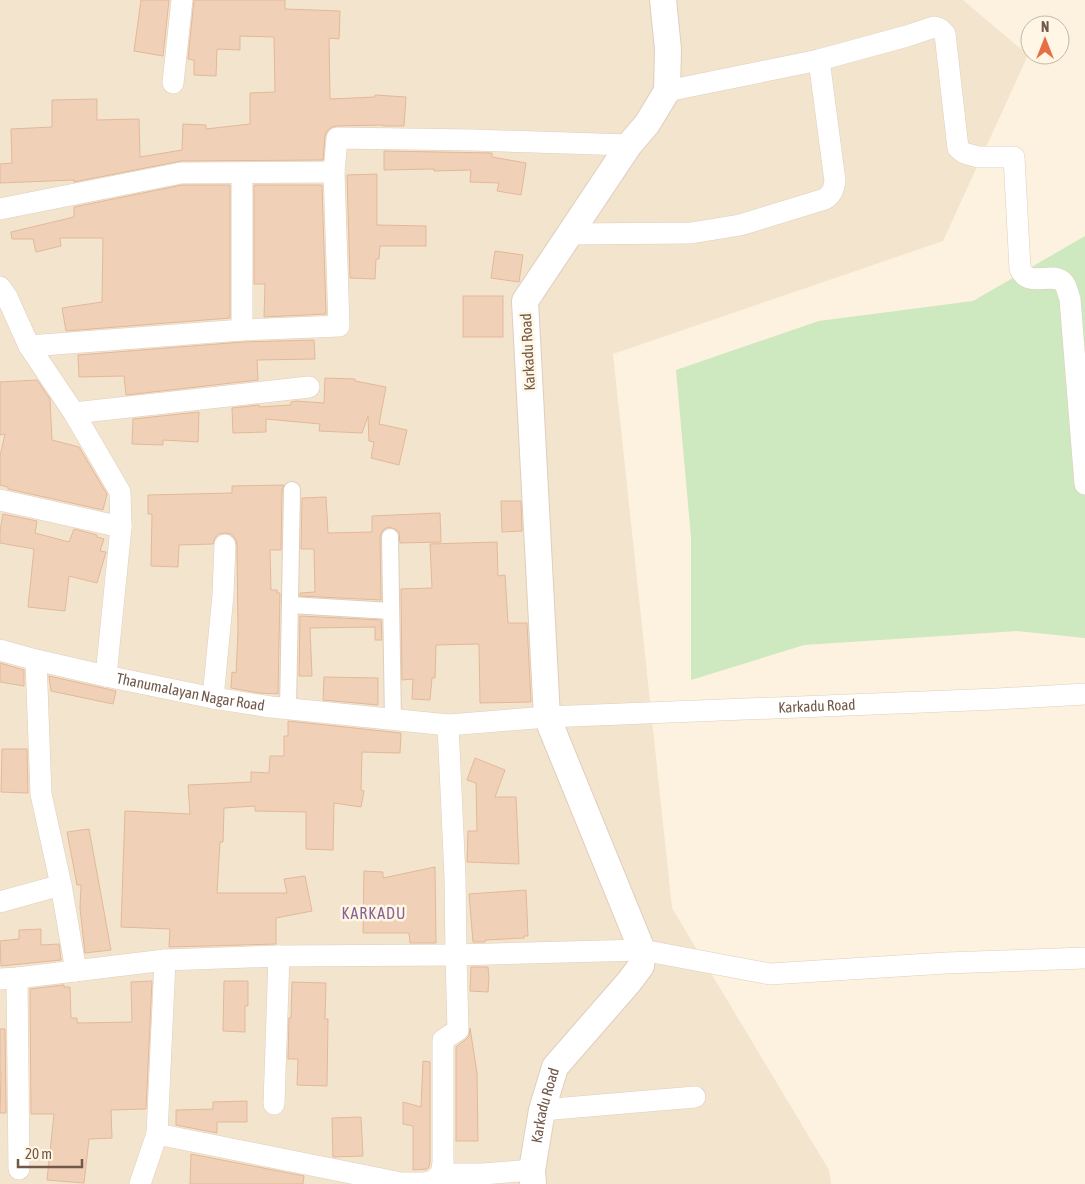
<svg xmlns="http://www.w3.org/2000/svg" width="1085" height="1184" viewBox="0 0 1085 1184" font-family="'Asap Condensed',sans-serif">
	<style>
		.residential { fill: #f3e4ce }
		.green { fill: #cee8bf }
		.building { fill: #f0d1b8; stroke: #e3b898 }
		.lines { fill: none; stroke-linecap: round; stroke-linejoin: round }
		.pedestrian-casing { stroke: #dfcebc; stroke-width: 18 }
		.minor-casing { stroke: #dfcebc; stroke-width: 22 }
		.tertiary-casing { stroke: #dfcebc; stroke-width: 28 }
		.pedestrian { stroke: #fff; stroke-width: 16 }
		.minor { stroke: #fff; stroke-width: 21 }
		.tertiary { stroke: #fff; stroke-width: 26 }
		.labels { text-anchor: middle; stroke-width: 5; stroke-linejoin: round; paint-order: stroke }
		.street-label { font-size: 15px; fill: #715848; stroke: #fff6e5 }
		.neighbourhood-label { font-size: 16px; letter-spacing: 1px; fill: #866395; stroke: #fff6e5 }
	</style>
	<rect width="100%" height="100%" fill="#fcf2df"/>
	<path class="residential" d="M 0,0 L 963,0 L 1028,55 L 943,241 L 613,354 L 672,908 L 829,1170 L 831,1184 L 0,1184 Z"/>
	<path class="green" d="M 1085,236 L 1085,638 L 1017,631 L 804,645 L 691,680 L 691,537 L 676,370 L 819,321 L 973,301 Z"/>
	<g class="building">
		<path d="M 141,0 L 169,0 L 163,56 L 134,51 Z"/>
		<path d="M 194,0 L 285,0 L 285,9 L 340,11 L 339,39 L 329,38 L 330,99 L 375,97 L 375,95 L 406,97 L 404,126 L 383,126 L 383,125 L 337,126 L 332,127 L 327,131 L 325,136 L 323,160 L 181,161 L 74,182 L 74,180 L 0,183 L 0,164 L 12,163 L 11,129 L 52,127 L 52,100 L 97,99 L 97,120 L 139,119 L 140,157 L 182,150 L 183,124 L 206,125 L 206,129 L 250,124 L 250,93 L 275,92 L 274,37 L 240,36 L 240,50 L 217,49 L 216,76 L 194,75 L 194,60 L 188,59 Z"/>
		<path d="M 384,151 L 492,153 L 492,157 L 526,163 L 521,195 L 497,191 L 499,183 L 470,182 L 471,170 L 434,171 L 434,169 L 384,170 Z"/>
		<path d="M 377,174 L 377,225 L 426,226 L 426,246 L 380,246 L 379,259 L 376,259 L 375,279 L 350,278 L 347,175 Z"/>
		<path d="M 182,185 L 230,185 L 230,318 L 66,331 L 62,308 L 102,302 L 103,238 L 60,238 L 61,246 L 36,252 L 33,239 L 12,239 L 11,232 L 74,217 L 74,207 Z"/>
		<path d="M 254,185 L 322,185 L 326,314 L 264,317 L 265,284 L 254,284 Z"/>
		<path d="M 495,251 L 523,255 L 519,282 L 491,278 Z"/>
		<rect x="463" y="296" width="40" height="41"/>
		<path d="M 314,340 L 315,359 L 257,360 L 258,380 L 126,395 L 124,376 L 79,377 L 78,355 L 243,342 Z"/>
		<path d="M 325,378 L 355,379 L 355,381 L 386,387 L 379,424 L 407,430 L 399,465 L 371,458 L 374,442 L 369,441 L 368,416 L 362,433 L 319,431 L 320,424 L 266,419 L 266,432 L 233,433 L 232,408 L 259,405 L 259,407 L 291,405 L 291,402 L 296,401 L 324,403 Z"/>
		<path d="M 37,380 L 50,399 L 52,440 L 79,447 L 107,494 L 103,510 L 8,489 L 8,487 L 0,485 L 0,456 L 5,434 L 0,435 L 0,382 Z"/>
		<path d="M 199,412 L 198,442 L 163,440 L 163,445 L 132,444 L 133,419 Z"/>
		<path d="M 284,485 L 282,490 L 281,550 L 270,550 L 271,590 L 277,590 L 277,593 L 280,593 L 278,694 L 259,693 L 231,688 L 232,672 L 236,673 L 238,632 L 237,546 L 236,540 L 231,534 L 225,533 L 219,534 L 215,538 L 213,544 L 179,545 L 178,567 L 151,566 L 152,514 L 148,514 L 148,495 L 232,493 L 232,486 Z"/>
		<path d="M 326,497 L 328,533 L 372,532 L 372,516 L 440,513 L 441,542 L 400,543 L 399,532 L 395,529 L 389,527 L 384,529 L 381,533 L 380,537 L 381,600 L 300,596 L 300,593 L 315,592 L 314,549 L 301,549 L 302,498 Z"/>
		<path d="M 501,501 L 521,501 L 522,531 L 502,532 Z"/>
		<path d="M 3,514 L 37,521 L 35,533 L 69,542 L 74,529 L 97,535 L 97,537 L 104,539 L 100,551 L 106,552 L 97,583 L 69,576 L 65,611 L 28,607 L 34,549 L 0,543 L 0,531 Z"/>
		<path d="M 497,542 L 498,576 L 505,575 L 508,623 L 527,623 L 531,702 L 480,703 L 479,644 L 436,645 L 435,678 L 432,678 L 430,700 L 412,699 L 413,679 L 402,680 L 401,589 L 432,588 L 430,544 Z"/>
		<path d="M 300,616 L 381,620 L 382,640 L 375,640 L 375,627 L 310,628 L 312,676 L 299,676 Z"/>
		<path d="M 0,663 L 24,670 L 24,686 L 0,682 Z"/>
		<path d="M 49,676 L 116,691 L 113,704 L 51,691 Z"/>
		<path d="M 324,677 L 378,678 L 378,705 L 323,700 Z"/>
		<path d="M 288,721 L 401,733 L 400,753 L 362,752 L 361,790 L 364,791 L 361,807 L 334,803 L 333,850 L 306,849 L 306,812 L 255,811 L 255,806 L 224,808 L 223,842 L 220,842 L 217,893 L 287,893 L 284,879 L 305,876 L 312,911 L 276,918 L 276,944 L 169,947 L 170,929 L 121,927 L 125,811 L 190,814 L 188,785 L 251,782 L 251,772 L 269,773 L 270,756 L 284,756 L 284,736 L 288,736 Z"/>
		<path d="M 2,749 L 27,749 L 28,793 L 1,792 Z"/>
		<path d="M 475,758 L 505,770 L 495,797 L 516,797 L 519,864 L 467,862 L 468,831 L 477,831 L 476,783 L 467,780 Z"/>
		<path d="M 89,829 L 111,950 L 85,953 L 80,908 L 81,885 L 77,885 L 67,832 Z"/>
		<path d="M 435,867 L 436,943 L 410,943 L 409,933 L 363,933 L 364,871 L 383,872 L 383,878 Z"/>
		<path d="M 526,890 L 528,936 L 524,936 L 524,938 L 485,940 L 485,942 L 473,942 L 469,894 Z"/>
		<path d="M 41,929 L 41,945 L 59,944 L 61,960 L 1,966 L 0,941 L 19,939 L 19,930 Z"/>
		<path d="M 471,967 L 488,967 L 489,977 L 488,992 L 470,991 Z"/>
		<path d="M 152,981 L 146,1109 L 111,1110 L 112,1138 L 89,1139 L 84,1183 L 47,1180 L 54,1114 L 31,1114 L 30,989 L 63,985 L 64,985 L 64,987 L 70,987 L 71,1018 L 77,1018 L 77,1023 L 132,1022 L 131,982 Z"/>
		<path d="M 224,981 L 248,981 L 248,1006 L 245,1006 L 245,1032 L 223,1031 Z"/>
		<path d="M 292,982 L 326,983 L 325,1019 L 328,1019 L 327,1086 L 297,1085 L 298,1059 L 288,1059 L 289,1018 L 291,1018 Z"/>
		<path d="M 470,1028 L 477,1073 L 478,1141 L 456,1141 L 456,1047 L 465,1040 L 469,1036 Z"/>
		<path d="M 0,1029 L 5,1029 L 6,1113 L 0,1113 L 1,1073 L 0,1073 Z"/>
		<path d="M 423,1061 L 430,1062 L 430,1162 L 429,1167 L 427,1169 L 413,1170 L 413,1126 L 403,1124 L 403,1102 L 421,1107 Z"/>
		<path d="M 247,1101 L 247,1122 L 217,1122 L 217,1133 L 176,1125 L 176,1110 L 213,1109 L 213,1102 Z"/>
		<path d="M 361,1117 L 363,1156 L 333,1157 L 332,1118 Z"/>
		<path d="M 191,1154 L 304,1176 L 303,1184 L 190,1184 Z"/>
	</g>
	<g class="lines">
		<g class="pedestrian-casing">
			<g id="pedestrian">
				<path d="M 390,537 L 393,720"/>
				<path d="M 290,605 L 391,611"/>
				<path d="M 288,709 L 292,490"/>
			</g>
		</g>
		<g class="minor-casing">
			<g id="minor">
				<path d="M 173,83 L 182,0"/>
				<path d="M 667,91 L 819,60 L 907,36 L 934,27 L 940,29 L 945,34 L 958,148 L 964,153 L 978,157 L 1014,157 L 1020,269 C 1029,289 1052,270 1064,283 C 1067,287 1068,294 1070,299 L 1085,484"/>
				<path d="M 242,173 L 242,330"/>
				<path d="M 0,209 L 181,173 L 334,172"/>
				<path d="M 570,234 L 691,233 L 740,225 L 825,199 C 832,194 834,189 835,181 L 819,60"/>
				<path id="s1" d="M 0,287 L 7,297 L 29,346 L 74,413 L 120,492 L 121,527 L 106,676 L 213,698 L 271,707 L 448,725 L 547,717 L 997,699 L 1085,694"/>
				<path d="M 29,346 L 242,330 L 339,326 L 334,172 L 337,138 L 473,140 L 629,145"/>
				<path d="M 74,413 L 309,387"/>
				<path d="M 0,500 L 121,527"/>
				<path d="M 0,650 L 36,660 L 106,676"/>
				<path d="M 36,660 L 41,794 L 61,885 L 76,971"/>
				<path d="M 213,698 L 223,595 L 225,545"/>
				<path d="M 0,902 L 61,885"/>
				<path d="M 17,978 L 19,1169"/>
				<path d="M 0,979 L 17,978 L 165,960 L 279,956 L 456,955 L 642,950 L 770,974 L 946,963 L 1085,958"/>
				<path d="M 274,1104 L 279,956"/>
				<path d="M 542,1110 L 695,1097"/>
				<path d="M 157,1134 L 401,1183 L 424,1183 L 433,1181 L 441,1174 L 483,1174 L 532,1170"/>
				<path d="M 441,1174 L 443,1163 L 443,1040 L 458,1030 L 456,955 L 455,877 L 448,725"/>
				<path d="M 140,1184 L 157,1134 L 165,960"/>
			</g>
		</g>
		<g class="tertiary-casing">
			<g id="tertiary">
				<path id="s2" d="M 533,1184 L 532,1170 L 542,1110 L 555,1067 L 629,982 L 641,966 L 642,950 L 547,717 L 525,301 L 629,145 L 647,124 L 667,91 L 668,49 L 663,0"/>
			</g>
		</g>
		<use href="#pedestrian" class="pedestrian"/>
		<use href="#minor" class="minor"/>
		<use href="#tertiary" class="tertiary"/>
	</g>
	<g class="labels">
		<g class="street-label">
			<text transform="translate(528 352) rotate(-93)" y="5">Karkadu Road</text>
			<text dy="5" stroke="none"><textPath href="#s1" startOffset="509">Thanumalayan Nagar Road</textPath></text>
			<text dy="5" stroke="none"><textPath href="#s1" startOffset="1138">Karkadu Road</textPath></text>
			<text dy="5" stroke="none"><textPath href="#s2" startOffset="80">Karkadu Road</textPath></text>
		</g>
		<g class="neighbourhood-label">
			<text x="374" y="919">KARKADU</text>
		</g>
	</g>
	<g transform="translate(1045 40)"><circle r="24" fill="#fff6e5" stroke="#c6b7a6"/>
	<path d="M0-4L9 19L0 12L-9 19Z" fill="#e57045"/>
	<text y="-8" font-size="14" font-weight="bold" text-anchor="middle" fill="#715848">N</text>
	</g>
	<path d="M18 1159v8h64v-8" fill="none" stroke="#715848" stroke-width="2.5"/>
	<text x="25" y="1159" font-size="15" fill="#715848" stroke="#fff6e5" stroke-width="4" paint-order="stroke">20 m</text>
</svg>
